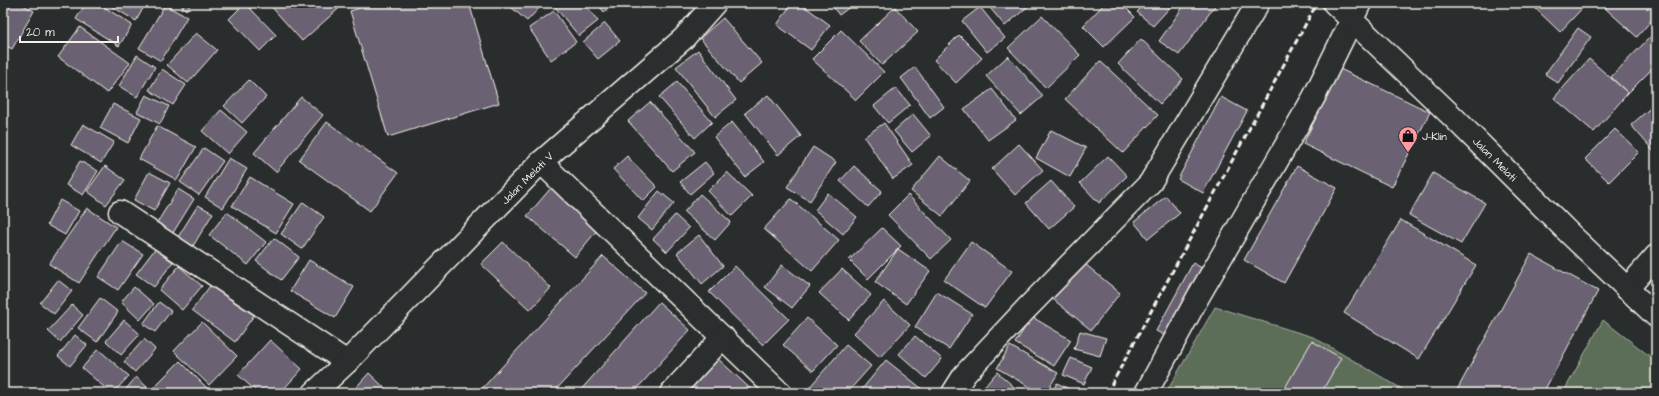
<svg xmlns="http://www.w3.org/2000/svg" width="1659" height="396" viewBox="0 0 1659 396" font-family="'Architects Daughter',sans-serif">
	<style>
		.green { fill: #5b6e59; stroke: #a8b0a0 }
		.building { fill: #6a6273; stroke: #f4f1e8 }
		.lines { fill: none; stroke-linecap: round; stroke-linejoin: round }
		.minor-casing { stroke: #f4f1e8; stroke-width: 25 }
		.secondary-casing { stroke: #f4f1e8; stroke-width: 25 }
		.minor { stroke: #2a2d2e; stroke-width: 22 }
		.secondary { stroke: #2a2d2e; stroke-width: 22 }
		.rail { stroke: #f4f1e8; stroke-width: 3; stroke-dasharray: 6 3; stroke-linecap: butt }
		.labels { text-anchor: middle; stroke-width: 4; stroke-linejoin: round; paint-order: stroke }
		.poi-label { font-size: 11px; fill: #f4f1e8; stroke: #2a2d2e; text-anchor: start }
		.street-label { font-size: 11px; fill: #f4f1e8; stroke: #2a2d2e }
	</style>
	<rect width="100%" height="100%" fill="#2a2d2e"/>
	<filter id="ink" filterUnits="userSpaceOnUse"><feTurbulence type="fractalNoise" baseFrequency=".025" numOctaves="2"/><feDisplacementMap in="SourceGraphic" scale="8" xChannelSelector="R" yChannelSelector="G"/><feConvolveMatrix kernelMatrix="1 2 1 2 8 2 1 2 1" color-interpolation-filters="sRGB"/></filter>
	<g filter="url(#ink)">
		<g class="green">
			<path d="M 1215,307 L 1313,337 L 1409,393 L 1166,393 Z"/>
			<path d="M 1603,320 L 1656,361 L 1656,393 L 1563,393 Z"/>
		</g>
		<g class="building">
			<path d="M 8,3 L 20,3 L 34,11 L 12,49 L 3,44 L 3,11 Z"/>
			<path d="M 86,3 L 98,3 L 132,25 L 119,46 L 76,19 Z"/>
			<path d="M 106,3 L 146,3 L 136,21 Z"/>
			<path d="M 179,3 L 192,3 L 186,10 Z"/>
			<path d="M 245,3 L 276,35 L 260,51 L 229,19 Z"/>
			<path d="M 270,3 L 345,3 L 302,41 L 269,4 Z"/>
			<path d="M 375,3 L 469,3 L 499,103 L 388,137 L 350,11 Z"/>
			<path d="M 514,3 L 539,3 L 542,5 L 527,21 L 511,7 Z"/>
			<path d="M 560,3 L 584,3 L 598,21 L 579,36 L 555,7 Z"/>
			<path d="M 597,3 L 616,3 L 604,12 Z"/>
			<path d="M 792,3 L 800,3 L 830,25 L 811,50 L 777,25 Z"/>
			<path d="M 830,3 L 855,3 L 839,15 Z"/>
			<path d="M 986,3 L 1032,3 L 1005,26 Z"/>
			<path d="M 1105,3 L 1121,3 L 1135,17 L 1104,47 L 1083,26 Z"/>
			<path d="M 1146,3 L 1174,3 L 1153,26 L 1137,12 Z"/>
			<path d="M 1186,3 L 1217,3 L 1179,55 L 1159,41 Z"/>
			<path d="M 1538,3 L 1587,3 L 1560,32 L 1534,7 Z"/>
			<path d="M 1609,3 L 1648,3 L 1656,10 L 1656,15 L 1637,37 L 1605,8 Z"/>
			<path d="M 165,5 L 187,17 L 161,61 L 139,48 Z"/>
			<path d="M 895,7 L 918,32 L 882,65 L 859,41 Z"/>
			<path d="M 980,7 L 1005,38 L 987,52 L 962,21 Z"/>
			<path d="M 554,11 L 576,42 L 551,60 L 529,28 Z"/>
			<path d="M 1042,16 L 1080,55 L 1046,88 L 1008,48 Z"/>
			<path d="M 723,18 L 762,63 L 739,83 L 700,38 Z"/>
			<path d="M 605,23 L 620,41 L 598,59 L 583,42 Z"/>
			<path d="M 80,27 L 130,63 L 107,93 L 58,57 Z"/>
			<path d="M 1578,28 L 1591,37 L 1558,83 L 1545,74 Z"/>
			<path d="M 841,30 L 884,72 L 856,100 L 812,59 Z"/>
			<path d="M 1656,31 L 1656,65 L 1628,93 L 1611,77 Z"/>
			<path d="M 196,33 L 217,50 L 188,83 L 167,65 Z"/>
			<path d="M 959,35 L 982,58 L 956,83 L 934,60 Z"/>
			<path d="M 1141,39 L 1183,79 L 1160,104 L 1118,64 Z"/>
			<path d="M 698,50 L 736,100 L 715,117 L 676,67 Z"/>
			<path d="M 137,55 L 155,67 L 137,97 L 119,86 Z"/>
			<path d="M 1008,56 L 1043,96 L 1021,115 L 986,76 Z"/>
			<path d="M 1589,59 L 1628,93 L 1594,132 L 1554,98 Z"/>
			<path d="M 1100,61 L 1158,115 L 1123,153 L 1065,99 Z"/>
			<path d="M 915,67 L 944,107 L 930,118 L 901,78 Z"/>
			<path d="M 162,69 L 186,85 L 173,105 L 149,90 Z"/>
			<path d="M 1340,69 L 1430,112 L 1392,187 L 1303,144 Z"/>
			<path d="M 249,80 L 266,97 L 242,123 L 224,106 Z"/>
			<path d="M 677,82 L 712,122 L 695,138 L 659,97 Z"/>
			<path d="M 896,88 L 910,105 L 888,123 L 874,106 Z"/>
			<path d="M 992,89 L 1016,120 L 988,140 L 964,109 Z"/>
			<path d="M 146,95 L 169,106 L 160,124 L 137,112 Z"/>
			<path d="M 768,95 L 801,136 L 778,155 L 745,113 Z"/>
			<path d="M 301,97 L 323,115 L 276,172 L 254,153 Z"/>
			<path d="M 1221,97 L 1247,111 L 1203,193 L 1178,179 Z"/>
			<path d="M 650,102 L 695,152 L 672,171 L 628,121 Z"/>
			<path d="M 1656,103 L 1656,154 L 1631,125 Z"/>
			<path d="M 113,104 L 141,118 L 128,143 L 100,128 Z"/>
			<path d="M 221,110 L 247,132 L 228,154 L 202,131 Z"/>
			<path d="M 913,114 L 931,136 L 912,152 L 894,131 Z"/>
			<path d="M 327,122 L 398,173 L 370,211 L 299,160 Z"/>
			<path d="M 732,122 L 764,162 L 745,177 L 714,137 Z"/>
			<path d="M 884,123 L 913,165 L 893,179 L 864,137 Z"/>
			<path d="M 83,124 L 114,142 L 101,163 L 71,145 Z"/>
			<path d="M 157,126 L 196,147 L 177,180 L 139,159 Z"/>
			<path d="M 1615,129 L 1639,152 L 1609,182 L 1585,159 Z"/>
			<path d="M 1051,130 L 1086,148 L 1070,177 L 1036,158 Z"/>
			<path d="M 1019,144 L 1043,170 L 1015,195 L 992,169 Z"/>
			<path d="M 813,147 L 836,162 L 810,201 L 787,187 Z"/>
			<path d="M 204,148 L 223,161 L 199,195 L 180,182 Z"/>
			<path d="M 627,156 L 657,187 L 643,201 L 613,169 Z"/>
			<path d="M 940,156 L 970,181 L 942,216 L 911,191 Z"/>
			<path d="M 1108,156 L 1127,176 L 1099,203 L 1080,183 Z"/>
			<path d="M 229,158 L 247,169 L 223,208 L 205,197 Z"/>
			<path d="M 80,161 L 98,171 L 83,195 L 66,185 Z"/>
			<path d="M 705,162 L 714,173 L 690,194 L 680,182 Z"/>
			<path d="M 105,166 L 125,180 L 106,205 L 87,191 Z"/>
			<path d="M 854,166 L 882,191 L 868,207 L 840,181 Z"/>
			<path d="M 1297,166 L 1337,188 L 1284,283 L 1244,260 Z"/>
			<path d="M 149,172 L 170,183 L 154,211 L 134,200 Z"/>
			<path d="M 727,172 L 752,196 L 732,216 L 708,191 Z"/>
			<path d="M 1433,173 L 1485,203 L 1461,244 L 1409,215 Z"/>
			<path d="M 250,177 L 294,204 L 276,233 L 232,206 Z"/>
			<path d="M 1051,181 L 1074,207 L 1049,229 L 1026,203 Z"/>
			<path d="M 551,188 L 599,228 L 575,257 L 527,216 Z"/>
			<path d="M 178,189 L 194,199 L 171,236 L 155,226 Z"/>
			<path d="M 659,191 L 674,203 L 652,230 L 638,218 Z"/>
			<path d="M 828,193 L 857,217 L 843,234 L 815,210 Z"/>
			<path d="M 700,194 L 731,222 L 715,240 L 684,212 Z"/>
			<path d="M 908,195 L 951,240 L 931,259 L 888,215 Z"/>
			<path d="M 1166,196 L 1180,213 L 1148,239 L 1134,222 Z"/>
			<path d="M 791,199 L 839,240 L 812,271 L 764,229 Z"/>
			<path d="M 60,200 L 79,211 L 65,235 L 47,225 Z"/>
			<path d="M 303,202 L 324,217 L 302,249 L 281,234 Z"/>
			<path d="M 198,205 L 213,213 L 193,246 L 178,237 Z"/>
			<path d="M 87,208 L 116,227 L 79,283 L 49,264 Z"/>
			<path d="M 227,212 L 266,242 L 248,265 L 209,235 Z"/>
			<path d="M 675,215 L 689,228 L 667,252 L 653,239 Z"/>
			<path d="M 1401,220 L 1476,265 L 1419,359 L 1344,313 Z"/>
			<path d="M 882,228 L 901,246 L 868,279 L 849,260 Z"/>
			<path d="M 699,235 L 723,266 L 702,284 L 677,253 Z"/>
			<path d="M 274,238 L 299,257 L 281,280 L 256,261 Z"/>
			<path d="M 122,241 L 143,254 L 118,290 L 98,277 Z"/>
			<path d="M 503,242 L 551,288 L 530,310 L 481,264 Z"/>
			<path d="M 971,242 L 1012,271 L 985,308 L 944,280 Z"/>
			<path d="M 155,249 L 173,262 L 154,287 L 136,274 Z"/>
			<path d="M 898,249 L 930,271 L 906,304 L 875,282 Z"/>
			<path d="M 1531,254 L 1598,291 L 1543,393 L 1463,393 L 1457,390 Z"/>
			<path d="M 603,256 L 645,293 L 553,393 L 478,393 Z"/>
			<path d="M 1079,259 L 1120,293 L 1091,330 L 1049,296 Z"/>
			<path d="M 309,260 L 354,287 L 335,318 L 290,291 Z"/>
			<path d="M 1193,263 L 1207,271 L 1170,338 L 1156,331 Z"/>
			<path d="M 782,265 L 810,286 L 792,308 L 765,287 Z"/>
			<path d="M 179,266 L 202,286 L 182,310 L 159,290 Z"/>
			<path d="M 735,266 L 789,319 L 763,345 L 709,292 Z"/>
			<path d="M 842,269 L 871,295 L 849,320 L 819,293 Z"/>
			<path d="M 216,278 L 259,308 L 235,342 L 192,310 Z"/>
			<path d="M 58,280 L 72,291 L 54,314 L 40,303 Z"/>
			<path d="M 134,287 L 154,304 L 140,320 L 121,302 Z"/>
			<path d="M 937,292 L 972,314 L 949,349 L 915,327 Z"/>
			<path d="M 100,298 L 118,312 L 97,342 L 78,328 Z"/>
			<path d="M 884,301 L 910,325 L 880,357 L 854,333 Z"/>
			<path d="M 159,302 L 171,311 L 155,332 L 143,324 Z"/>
			<path d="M 659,302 L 690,330 L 633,393 L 578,393 Z"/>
			<path d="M 72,305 L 83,315 L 60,342 L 48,331 Z"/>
			<path d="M 1032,317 L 1071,340 L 1054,366 L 1015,343 Z"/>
			<path d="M 807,318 L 837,345 L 813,371 L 783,345 Z"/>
			<path d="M 124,320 L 140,334 L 121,355 L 106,341 Z"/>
			<path d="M 202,322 L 237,356 L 209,385 L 174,351 Z"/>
			<path d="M 1080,331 L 1106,338 L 1100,356 L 1074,349 Z"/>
			<path d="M 75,335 L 87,345 L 70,366 L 58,356 Z"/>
			<path d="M 915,336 L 942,359 L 926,378 L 899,354 Z"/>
			<path d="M 144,339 L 155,349 L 135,372 L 124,362 Z"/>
			<path d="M 270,340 L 302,369 L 280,393 L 258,393 L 238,375 Z"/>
			<path d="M 1312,341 L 1341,358 L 1321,393 L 1282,393 Z"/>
			<path d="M 846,345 L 871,366 L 847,393 L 813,393 L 808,389 Z"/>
			<path d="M 1010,346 L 1058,373 L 1046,393 L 1040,393 L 997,368 Z"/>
			<path d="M 98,349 L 129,376 L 113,393 L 111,393 L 82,368 Z"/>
			<path d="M 715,356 L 755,393 L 681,393 Z"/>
			<path d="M 1071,358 L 1092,367 L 1084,384 L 1063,375 Z"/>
			<path d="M 886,360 L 921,388 L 917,393 L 868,393 L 862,389 Z"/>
			<path d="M 180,361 L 209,390 L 206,393 L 158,393 L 153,388 Z"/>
			<path d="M 997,372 L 1021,393 L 980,392 Z"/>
			<path d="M 369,373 L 389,392 L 388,393 L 351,393 Z"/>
			<path d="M 136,377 L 147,387 L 141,393 L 123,393 Z"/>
			<path d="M 1057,383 L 1077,393 L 1052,393 Z"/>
		</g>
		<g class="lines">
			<g class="minor-casing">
				<g id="minor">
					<path d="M 541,162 L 780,393"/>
					<path d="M 120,212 L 347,362"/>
					<path d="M 1627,289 L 1656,256"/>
					<path d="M 314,393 L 347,362 L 541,162 L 683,39 L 715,3"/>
					<path d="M 671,393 L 723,337"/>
					<path d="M 953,393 L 965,374 L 1027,308 L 1150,183 L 1258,3"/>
					<path d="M 1146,393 L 1198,297 L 1314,97 L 1360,3"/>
				</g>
			</g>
			<g class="secondary-casing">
				<path id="secondary" d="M 1334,3 L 1453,117 L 1569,233 L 1656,316"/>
			</g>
			<use href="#minor" class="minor"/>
			<use href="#secondary" class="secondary"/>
			<path class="rail" d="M 1107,393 L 1317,3"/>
		</g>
	</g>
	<defs>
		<g id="shop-pin" transform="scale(1)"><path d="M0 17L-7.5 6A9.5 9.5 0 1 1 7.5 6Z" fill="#ff9aa2" stroke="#2a2d2e"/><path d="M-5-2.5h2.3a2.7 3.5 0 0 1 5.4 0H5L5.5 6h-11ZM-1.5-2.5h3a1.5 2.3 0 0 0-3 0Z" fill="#111"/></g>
	</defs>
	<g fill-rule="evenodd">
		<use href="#shop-pin" x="1408" y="136"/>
	</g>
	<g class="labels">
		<g class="poi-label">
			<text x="1422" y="140">J-Klin</text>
		</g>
		<g class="street-label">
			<text transform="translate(1495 159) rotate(45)" y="4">Jalan Melati</text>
			<text transform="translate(527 178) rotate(-45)" y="4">Jalan Melati V</text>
		</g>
	</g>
	<rect width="1659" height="396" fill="none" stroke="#2a2d2e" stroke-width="16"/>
	<rect x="8" y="8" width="1643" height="380" fill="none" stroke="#f4f1e8" stroke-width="1.5" filter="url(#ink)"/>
	<path d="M20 36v6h98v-6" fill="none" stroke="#f4f1e8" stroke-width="2"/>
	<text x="26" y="36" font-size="12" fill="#f4f1e8" stroke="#2a2d2e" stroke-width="3" paint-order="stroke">20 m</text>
</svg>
